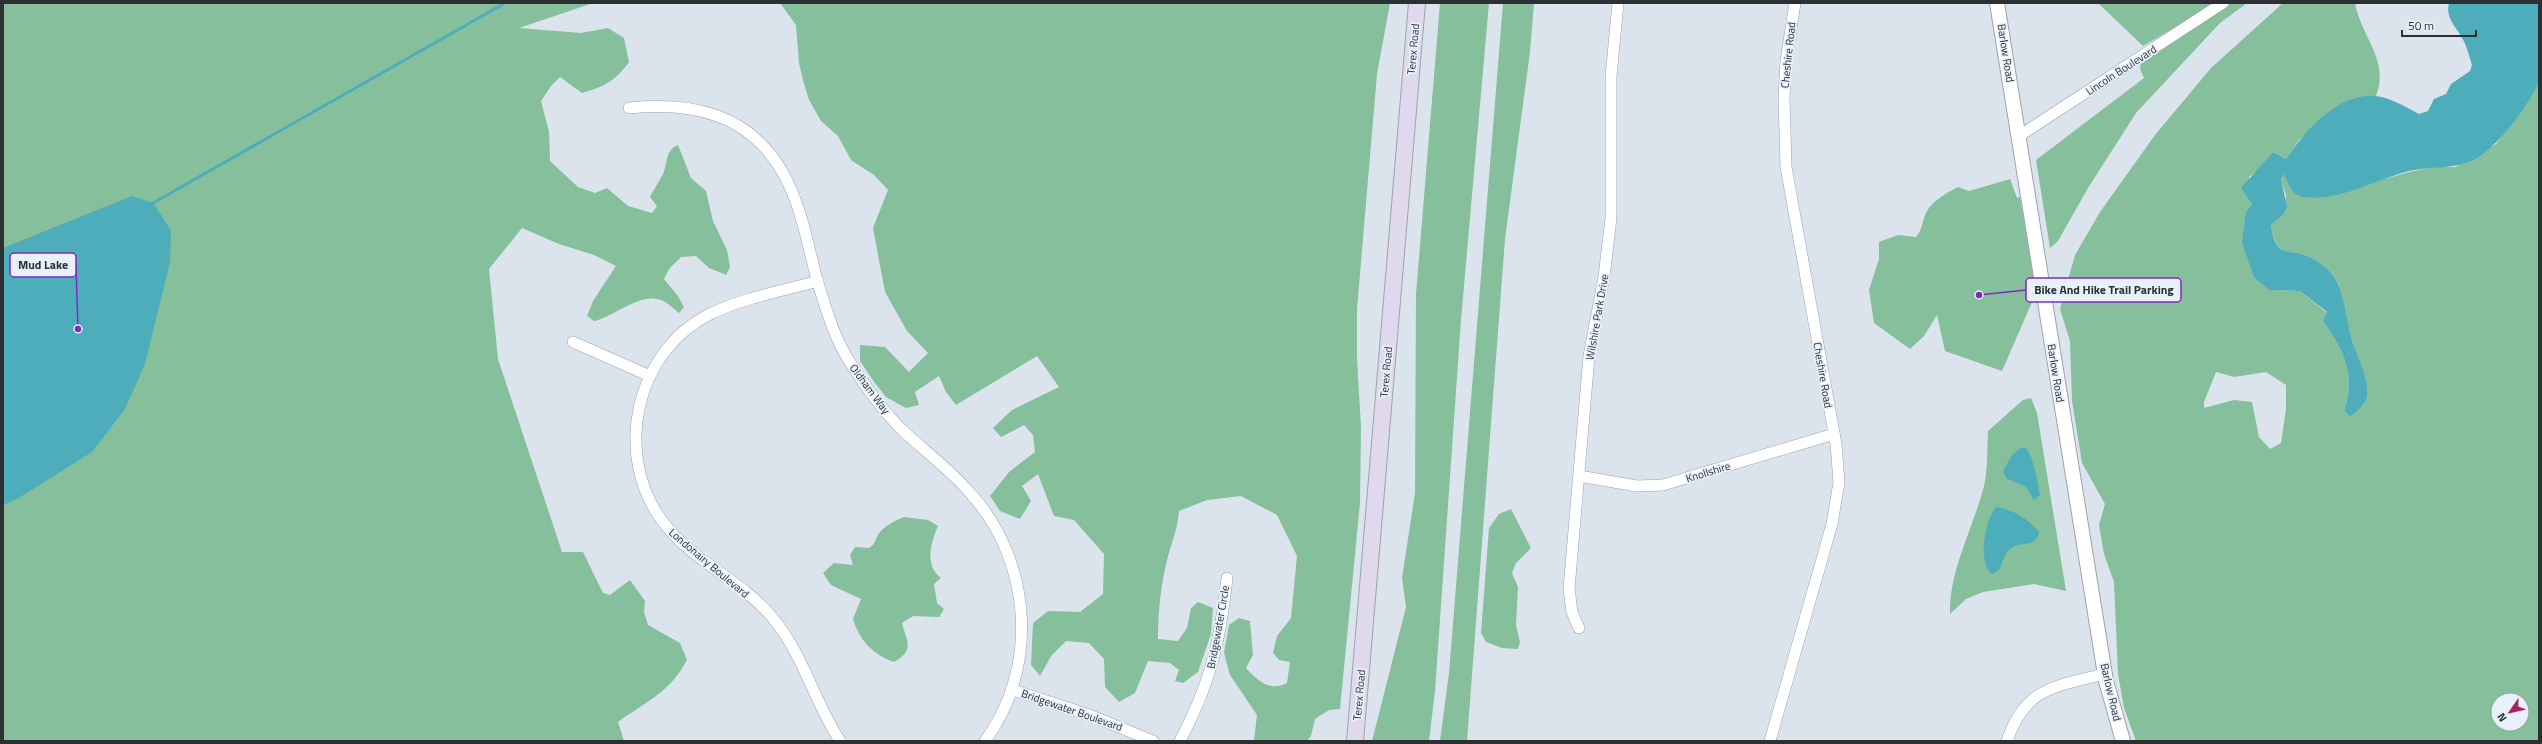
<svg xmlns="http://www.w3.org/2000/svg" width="2542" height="744" viewBox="0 0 2542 744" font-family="'Titillium Web',sans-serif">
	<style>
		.green { fill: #86bf9b; fill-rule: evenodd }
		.water { fill: #4eadbb }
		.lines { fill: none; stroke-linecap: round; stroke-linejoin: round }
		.stream { stroke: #4eadbb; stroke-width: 3 }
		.minor-casing { stroke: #9ba3ac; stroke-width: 12 }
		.tertiary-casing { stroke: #9ba3ac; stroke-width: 16 }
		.secondary-casing { stroke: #9ba3ac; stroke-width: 18 }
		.minor { stroke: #fff; stroke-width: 11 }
		.tertiary { stroke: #fff; stroke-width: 14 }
		.secondary { stroke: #e0d8ed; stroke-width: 16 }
		.labels { text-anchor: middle; stroke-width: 3.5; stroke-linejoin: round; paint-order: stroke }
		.street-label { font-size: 11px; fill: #2d3033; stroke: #e8f1fa }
		.leader { fill: none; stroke: #7b2cbf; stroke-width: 1.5 }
		.callout-dot { fill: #7b2cbf; stroke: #e8f1fa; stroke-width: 1.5 }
		.callout { fill: #e8f1fa; stroke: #7b2cbf; stroke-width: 1.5 }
		.callout-label { font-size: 12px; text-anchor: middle; font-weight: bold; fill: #2d3033 }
	</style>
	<rect width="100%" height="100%" fill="#dbe4ed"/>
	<g class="green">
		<path d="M 3,3 L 593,3 L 519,28 L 581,33 L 608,28 L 624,38 L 629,62 C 615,81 606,86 582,93 L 560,77 L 551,86 L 541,101 L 549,132 L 550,161 L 578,187 L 595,193 L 607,188 L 628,206 L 652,213 L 657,206 L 650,197 C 654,189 659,182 663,174 C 668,163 665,150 678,145 L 691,178 L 706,191 L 713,221 L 727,250 L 730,267 L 726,275 L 709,268 L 696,256 L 681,257 L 669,269 L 664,279 L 678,296 L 684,307 L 679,313 C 674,309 667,302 661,300 C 640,292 615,316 594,321 L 587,316 L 593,301 L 616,266 L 594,255 L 559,244 L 522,228 L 489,269 L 498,359 L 562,552 L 583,552 L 603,593 L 610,595 L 630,580 L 645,601 L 644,612 L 648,625 L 680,643 L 687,660 C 671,691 646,702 618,722 L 624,741 L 3,741 Z"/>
		<path d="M 780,3 L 1390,3 L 1377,74 L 1357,309 L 1357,359 L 1361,427 L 1360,503 L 1340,709 L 1329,710 L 1315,719 L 1311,736 L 1307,741 L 1254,741 L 1257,715 L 1230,675 L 1224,653 L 1229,625 L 1239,618 L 1250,621 L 1253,655 L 1246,668 C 1258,681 1270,692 1287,683 L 1290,662 L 1279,660 L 1273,653 L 1277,636 L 1291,618 L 1297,556 L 1277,515 L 1241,496 L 1207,500 L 1179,511 C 1177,531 1173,538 1168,556 C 1161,583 1158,611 1158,639 L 1178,641 L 1187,628 L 1191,608 L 1198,602 L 1213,608 L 1211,634 L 1198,672 L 1183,683 L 1175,681 L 1179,670 L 1170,663 L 1148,661 L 1135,693 L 1119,702 L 1105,687 L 1104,659 L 1089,643 L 1066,641 L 1051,656 L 1040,676 L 1031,665 L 1033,623 L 1048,611 L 1080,612 L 1103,594 L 1104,554 L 1074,520 L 1054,516 L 1038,474 L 1022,486 L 1031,501 L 1020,519 L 1000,511 L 990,496 L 1009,472 L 1035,452 L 1033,435 L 1024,425 L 1001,437 L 993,428 L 1012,410 L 1059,387 L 1037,356 L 956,405 L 946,392 L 939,376 L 915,392 L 919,405 L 906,408 L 886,397 L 875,383 L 860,361 L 860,345 L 885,347 L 909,372 L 928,353 L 907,331 L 885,292 L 873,228 L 888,190 L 874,175 L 851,160 L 838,136 L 821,121 L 809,100 L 803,80 L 799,63 L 796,25 Z"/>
		<path d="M 1440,3 L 1489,3 L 1461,320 L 1435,691 L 1429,741 L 1372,741 L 1406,607 L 1402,578 L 1415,493 L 1416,294 Z"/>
		<path d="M 1503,3 L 1534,3 L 1530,52 L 1505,239 L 1467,741 L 1440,741 L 1449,673 Z"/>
		<path d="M 2098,3 L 2217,3 L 2143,46 Z"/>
		<path d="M 2231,3 L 2247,3 L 2220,23 L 2136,113 L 2088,188 L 2058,241 L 2050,248 L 2036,160 L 2144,78 L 2140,69 L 2141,61 Z"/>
		<path d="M 2283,3 L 2355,3 C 2361,37 2390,60 2376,96 L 2351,99 L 2299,140 L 2286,159 L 2273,152 L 2259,170 L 2249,177 L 2252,204 L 2246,213 L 2269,290 L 2300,291 L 2327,313 L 2323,321 C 2344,351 2356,375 2344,411 L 2350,417 C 2358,411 2366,406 2366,396 C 2368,378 2357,360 2353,343 C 2347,324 2345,288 2332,274 C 2326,268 2318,261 2310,257 C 2287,247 2277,260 2271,225 L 2283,215 L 2286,195 L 2281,181 L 2283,173 L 2322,197 L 2409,172 L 2434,167 L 2455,167 L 2496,144 L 2539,83 L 2539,741 L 2136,741 L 2124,708 L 2118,674 L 2114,582 L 2104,554 L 2099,525 L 2105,504 L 2082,463 L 2072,401 L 2070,341 L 2060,309 L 2075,255 L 2100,212 L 2155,135 L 2211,68 ZM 2216,372 L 2234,377 L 2266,372 L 2286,385 L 2286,409 L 2281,443 L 2270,449 L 2259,437 L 2252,402 L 2234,400 L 2204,408 L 2204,402 ZM 2498,700 L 2522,700 L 2522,724 L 2498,724 Z"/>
		<path d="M 2010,179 L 2017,198 L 2020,197 L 2036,293 L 2002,371 L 1945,351 L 1937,315 L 1924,336 L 1910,349 L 1874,323 L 1869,290 L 1879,259 L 1879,242 L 1898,235 L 1916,237 C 1923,229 1922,220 1927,211 C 1933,200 1947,193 1958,187 L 1969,191 Z"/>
		<path d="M 2031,398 L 2037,413 L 2066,591 L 2034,584 L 1983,592 L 1966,599 L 1950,614 C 1949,570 1973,529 1984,486 C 1988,469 1987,449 1988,431 L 2023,400 Z"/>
		<path d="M 1511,509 L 1531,548 L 1516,563 L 1512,573 L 1518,587 L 1516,625 L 1520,642 L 1518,649 L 1502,648 L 1486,642 L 1481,633 L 1489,528 L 1499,514 Z"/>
		<path d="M 904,517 L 928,520 L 938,526 C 931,542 924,565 941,578 L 934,584 L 937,603 L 944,609 L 939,617 L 913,616 L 902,623 C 907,642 915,650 894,662 C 873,655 859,640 853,619 L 861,599 L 831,585 L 823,573 L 834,563 L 853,565 L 850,555 L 855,547 L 869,548 C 875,544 875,541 878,535 C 883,526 895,521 904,517 Z"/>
	</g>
	<g class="water">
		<path d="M 2449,3 L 2539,3 C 2539,17 2542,75 2538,84 C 2527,107 2498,146 2477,158 C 2456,170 2432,166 2409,171 C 2377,179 2338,202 2304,197 C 2292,196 2288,183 2284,174 L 2281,179 L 2287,207 L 2283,215 L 2271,225 C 2276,260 2287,247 2310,257 C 2318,261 2327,268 2332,274 C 2345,289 2347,324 2353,343 C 2358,360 2369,378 2367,396 C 2365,406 2358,411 2350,417 L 2344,411 C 2356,375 2344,351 2323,321 L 2327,312 L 2300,291 L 2269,290 L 2254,277 L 2242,243 L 2246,212 L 2252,204 L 2241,188 L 2273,152 L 2286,159 C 2305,131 2338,92 2376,96 C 2391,98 2406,107 2419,114 L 2428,111 L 2434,99 L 2446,94 L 2451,84 L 2470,71 L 2472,65 C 2469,56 2467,46 2462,38 C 2456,26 2445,18 2449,3 Z"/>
		<path d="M 132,196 L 153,203 L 171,230 L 170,262 L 145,364 L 125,409 L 92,452 L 17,499 L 3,505 L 3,248 Z"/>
		<path d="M 2021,448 L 2026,448 C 2035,460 2037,481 2040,495 L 2034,500 L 2026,487 L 2006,478 L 2003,471 L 2012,455 Z"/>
		<path d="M 1997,507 C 2012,509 2030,520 2039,532 C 2037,548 2022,541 2011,548 C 2004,553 2003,563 1999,570 L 1992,574 C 1977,565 1985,515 1997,507 Z"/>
	</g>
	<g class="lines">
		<path class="stream" d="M 153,203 L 505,3"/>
		<g class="minor-casing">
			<g id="minor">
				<path d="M 629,108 C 692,102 749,113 783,173 C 801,205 808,245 817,280 C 826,309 834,338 851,364 C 865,386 881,408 899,427 C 923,450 951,470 972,495 C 1032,563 1039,668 985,741"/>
				<path d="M 2019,136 L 2223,3"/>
				<path d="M 818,281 C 782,291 743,298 710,314 C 634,352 613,456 663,522 C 692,561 741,580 772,617 C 803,654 814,701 840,741"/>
				<path d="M 573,342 L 650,376"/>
				<path d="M 1579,476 L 1637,486 L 1663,485 L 1834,434"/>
				<path d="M 1579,628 L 1572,612 L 1569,589 L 1589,356 L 1604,277 L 1611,218 L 1611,76 L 1618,3"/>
				<path d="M 1013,690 L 1092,716 L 1153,741"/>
				<path d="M 1180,741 C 1210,684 1220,643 1227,578"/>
				<path d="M 1770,741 L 1832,524 L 1839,482 L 1836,444 L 1786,167 L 1784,97 L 1786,61 L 1795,3"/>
				<path d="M 2007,741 C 2025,687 2056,686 2105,674"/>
			</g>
		</g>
		<g class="tertiary-casing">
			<path id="tertiary" d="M 1997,3 L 2106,681 L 2123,741"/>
		</g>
		<g class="secondary-casing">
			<path id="secondary" d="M 1355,741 L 1417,3"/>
		</g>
		<use href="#minor" class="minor"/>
		<use href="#tertiary" class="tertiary"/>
		<use href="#secondary" class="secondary"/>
	</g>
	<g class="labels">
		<g class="street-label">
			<text transform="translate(1413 49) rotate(-85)" y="4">Terex Road</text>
			<text transform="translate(2006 53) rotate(81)" y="4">Barlow Road</text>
			<text transform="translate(1788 55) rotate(-84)" y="4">Cheshire Road</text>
			<text transform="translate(2121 70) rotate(-33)" y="4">Lincoln Boulevard</text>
			<text transform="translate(1597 317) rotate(-80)" y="4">Wilshire Park Drive</text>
			<text transform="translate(1386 372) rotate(-85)" y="4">Terex Road</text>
			<text transform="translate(2056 373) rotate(81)" y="4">Barlow Road</text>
			<text transform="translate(1823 375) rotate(80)" y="4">Cheshire Road</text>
			<text transform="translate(870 389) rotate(53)" y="4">Oldham Way</text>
			<text transform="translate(1708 472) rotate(-17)" y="4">Knollshire</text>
			<text transform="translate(709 563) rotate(40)" y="4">Londonairy Boulevard</text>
			<text transform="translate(1218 627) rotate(-80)" y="4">Bridgewater Circle</text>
			<text transform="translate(2111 692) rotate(77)" y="4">Barlow Road</text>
			<text transform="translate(1359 695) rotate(-85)" y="4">Terex Road</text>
			<text transform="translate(1072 710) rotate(19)" y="4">Bridgewater Boulevard</text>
		</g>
	</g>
	<path class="leader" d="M78 329L76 265M1979 295L2026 290"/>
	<g class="callout-dot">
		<circle cx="78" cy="329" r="4"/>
		<circle cx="1979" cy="295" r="4"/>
	</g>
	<g class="callout">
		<rect x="10" y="253" width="66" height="24" rx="4"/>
		<rect x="2026" y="278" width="155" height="24" rx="4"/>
	</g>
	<g class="callout-label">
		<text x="43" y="269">Mud Lake</text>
		<text x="2104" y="294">Bike And Hike Trail Parking</text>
	</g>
	<rect width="2542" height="744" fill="none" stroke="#2d3033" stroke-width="8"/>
	<g transform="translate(2510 712) rotate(236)"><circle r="19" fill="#e8f1fa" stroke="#9da4aa"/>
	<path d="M0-3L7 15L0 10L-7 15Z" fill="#ab2062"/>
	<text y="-6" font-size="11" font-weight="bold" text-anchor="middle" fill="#2d3033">N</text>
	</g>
	<path d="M2402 30v6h74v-6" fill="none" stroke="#2d3033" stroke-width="2"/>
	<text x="2408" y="30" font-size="12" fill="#2d3033" stroke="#e8f1fa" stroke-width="3" paint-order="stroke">50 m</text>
</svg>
